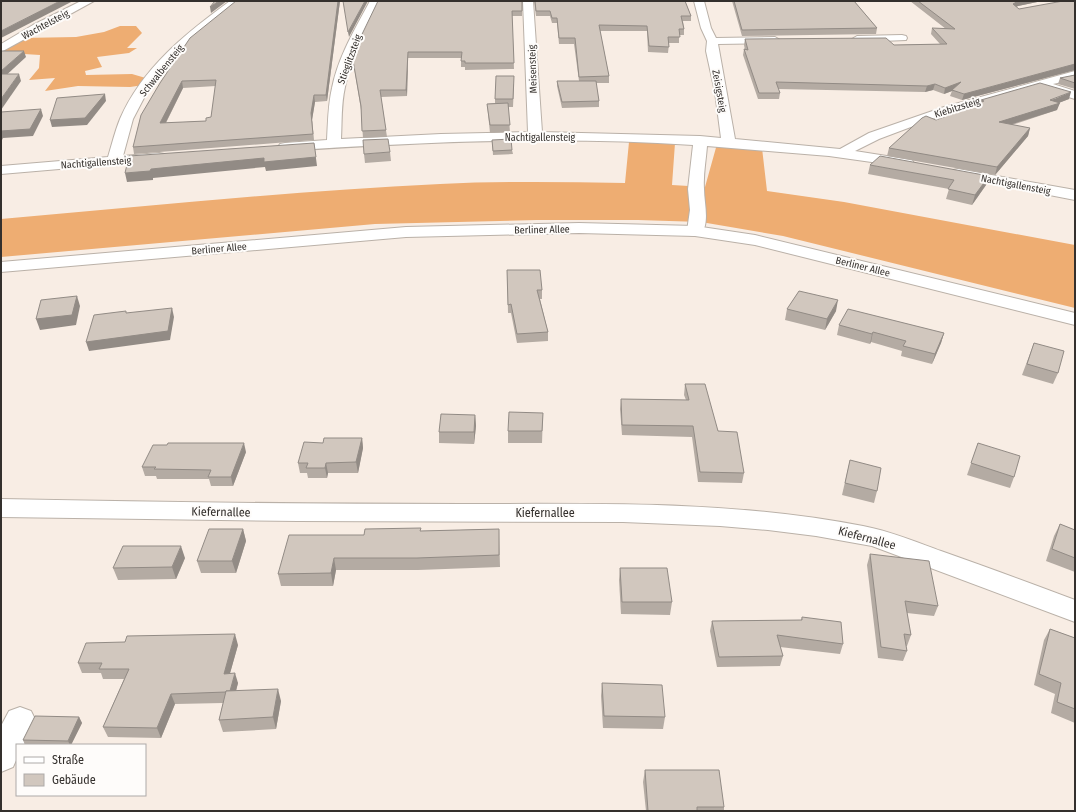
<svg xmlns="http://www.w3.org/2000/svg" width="1076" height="812" viewBox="0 0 1076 812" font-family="'Fira Sans Condensed',sans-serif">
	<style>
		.forest { fill: #eead72 }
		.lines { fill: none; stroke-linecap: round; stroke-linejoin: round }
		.street-casing { stroke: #bab1a8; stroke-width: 2 }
		.secondary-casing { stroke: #bab1a8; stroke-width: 2 }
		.street { fill: #fff; fill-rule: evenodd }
		.secondary { fill: #fff; fill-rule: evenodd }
		.wall { fill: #b4aba3; fill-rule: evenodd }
		.shaded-wall { fill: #928b85 }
		.building { fill: #d1c7be; stroke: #928b85; fill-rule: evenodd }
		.labels { text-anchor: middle; stroke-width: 4; stroke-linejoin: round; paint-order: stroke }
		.far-street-label { font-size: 10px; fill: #34302d; stroke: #fefcfa }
		.street-label { font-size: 12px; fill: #34302d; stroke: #fefcfa }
	</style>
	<rect width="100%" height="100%" fill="#f8ede4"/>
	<g class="forest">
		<path d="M 120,26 L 136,26 L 142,33 L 127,48 L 137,48 L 129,53 L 97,57 L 102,67 L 85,71 L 86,75 L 132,74 L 149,79 L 144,85 L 130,87 L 78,86 L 45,91 L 55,78 L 29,80 L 39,68 L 40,55 L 24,54 L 5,57 L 1,50 L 21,38 L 76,37 L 104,32 Z"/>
		<path d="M 629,142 L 675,143 L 672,185 L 705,187 L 717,144 L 762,148 L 767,191 L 844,202 L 1075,245 L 1075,308 L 783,236 L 701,222 L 638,220 L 537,220 L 375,224 L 1,257 L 1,219 C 147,206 293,191 440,184 C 502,181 563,182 625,183 Z"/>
	</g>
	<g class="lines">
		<g class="street-casing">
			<g id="street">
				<path d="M 81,1 L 94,1 L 1,52 L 1,44 L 33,25 Z"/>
				<path d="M 230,1 L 241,1 L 194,40 L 166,67 L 154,82 L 145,96 L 133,119 L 123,156 L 159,153 L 164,154 L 166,157 L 164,160 L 1,174 L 1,166 L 108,157 C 112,144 115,131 120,119 C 142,68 186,33 230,1 Z"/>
				<path d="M 370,1 L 380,1 C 366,28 351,56 345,87 C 341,104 342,122 341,139 L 441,134 L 528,132 L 523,1 L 533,1 L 542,132 L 700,136 L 721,138 L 715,92 L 706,51 L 707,41 L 701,28 L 694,1 L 704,1 L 711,28 L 716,38 L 775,37 L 780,40 L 775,43 L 718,44 L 735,139 L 840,149 L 869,133 L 944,107 L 1075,71 L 1075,79 L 1053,84 L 1075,91 L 1075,99 L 1039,88 L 932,119 L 879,139 L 855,151 L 912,160 L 914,163 L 912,166 L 907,167 L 829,156 L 707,146 C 706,160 703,175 704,189 C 704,203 710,222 701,235 L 695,236 L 689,235 L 687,231 L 690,210 L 688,189 L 693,145 C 557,136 420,142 285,151 L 280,150 L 278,147 L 280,144 L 285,143 L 327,140 C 328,123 328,105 332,88 C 338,57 355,29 370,1 Z"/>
				<path d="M 902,35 L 906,36 L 907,38 L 906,40 L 857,42 L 852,39 L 857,36 Z"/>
				<path d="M 958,169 L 1075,190 L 1075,200 L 953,176 L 951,173 L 953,170 Z"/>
				<path d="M 1,499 C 154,502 307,504 460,504 C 595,504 731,500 863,526 C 890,531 916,542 941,551 C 986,567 1031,583 1075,600 L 1075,622 L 872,546 L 816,536 L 768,530 L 720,526 L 623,522 L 298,521 L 1,517 Z"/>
				<path d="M 20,707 L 31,711 L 36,721 L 24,745 L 17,745 L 17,758 L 13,767 L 1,772 L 1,726 L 9,711 Z"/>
			</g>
		</g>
		<g class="secondary-casing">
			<path id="secondary" d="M 579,223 L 695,226 L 755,235 L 1075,313 L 1075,325 L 755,245 L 695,236 L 579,233 L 406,237 L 1,272 L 1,262 L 406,227 Z"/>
		</g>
		<use href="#street" class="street"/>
		<use href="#secondary" class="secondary"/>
	</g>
	<g class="wall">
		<path d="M 236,1 L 340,1 L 327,101 L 315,102 L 312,120 L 314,140 L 134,154 L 133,147 ZM 216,86 L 211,117 L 206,121 L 166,123 L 183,88 Z"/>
		<path d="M 522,1 L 522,16 L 512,16 L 514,69 L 465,70 L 465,67 L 461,67 L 461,58 L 408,58 L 407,96 L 381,97 L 387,137 L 363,138 L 361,110 L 352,55 Z"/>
		<path d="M 534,1 L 685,1 L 691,16 L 691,21 L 683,21 L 684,29 L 684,35 L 679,35 L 679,43 L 669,43 L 668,53 L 648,52 L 647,31 L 600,31 L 609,76 L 609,83 L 596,83 L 599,101 L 599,107 L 562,108 L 557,86 L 557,81 L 579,81 L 574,44 L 559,44 L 557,23 L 552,23 L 550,16 L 536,16 Z"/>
		<path d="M 732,1 L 854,1 L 877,28 L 876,34 L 742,36 Z"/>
		<path d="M 910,1 L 1042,1 L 1018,6 L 1016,7 L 1019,9 L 1075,1 L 1075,70 L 962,100 L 950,96 L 952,91 L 944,94 L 933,90 L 925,92 L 778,89 L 780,93 L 779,99 L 758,99 L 743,55 L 744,49 L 745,50 L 744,45 L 745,39 L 894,45 L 940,44 L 931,34 L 932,28 L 946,29 Z"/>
		<path d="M 1075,75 L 1075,89 L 1058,84 L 1060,78 Z"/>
		<path d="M 514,84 L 513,107 L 508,107 L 510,132 L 490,133 L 487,104 L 495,103 L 495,99 Z"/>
		<path d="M 1069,99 L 1058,103 L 1057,110 L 1012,125 L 1030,128 L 1028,136 L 995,175 L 887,156 L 889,148 L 936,120 L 981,102 L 981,100 Z"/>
		<path d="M 492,140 L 512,150 L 513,154 L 493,155 Z"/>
		<path d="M 390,152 L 391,161 L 365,163 L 364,154 Z"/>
		<path d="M 870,165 L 986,185 L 972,205 L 946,199 L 949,189 L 868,174 Z"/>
		<path d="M 507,270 L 542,290 L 542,299 L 540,299 L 548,332 L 548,341 L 517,343 L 511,313 L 508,313 Z"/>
		<path d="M 787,309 L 836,311 L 825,330 L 785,320 Z"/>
		<path d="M 839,325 L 944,333 L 941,343 L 932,364 L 901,356 L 902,351 L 871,342 L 870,344 L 837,335 Z"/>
		<path d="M 1034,343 L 1058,373 L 1053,384 L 1022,375 Z"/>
		<path d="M 685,384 L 718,431 L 744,473 L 742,483 L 698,482 L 692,437 L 622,435 L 620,409 L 621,399 L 686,400 L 684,395 Z"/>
		<path d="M 543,413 L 542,443 L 508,443 L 508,431 Z"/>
		<path d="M 475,415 L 476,426 L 474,444 L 439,443 L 439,432 Z"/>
		<path d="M 362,438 L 363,448 L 358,473 L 328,473 L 327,478 L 308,478 L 307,473 L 300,473 L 298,463 Z"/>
		<path d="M 978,443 L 1014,477 L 1010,488 L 967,475 Z"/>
		<path d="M 246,452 L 233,486 L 211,486 L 209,479 L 157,479 L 156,476 L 145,476 L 142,467 Z"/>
		<path d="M 850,460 L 877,491 L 874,503 L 842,495 Z"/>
		<path d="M 1060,524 L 1075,530 L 1075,572 L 1046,561 L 1054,536 Z"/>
		<path d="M 243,529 L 246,541 L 236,573 L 201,573 L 197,561 Z"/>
		<path d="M 499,529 L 500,567 L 418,570 L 336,570 L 333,586 L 281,586 L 278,574 L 364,535 L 421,531 Z"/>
		<path d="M 870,554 L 938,606 L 934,616 L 907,613 L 911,635 L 907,646 L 906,646 L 907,651 L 903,661 L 878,658 L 867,565 Z"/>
		<path d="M 185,558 L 176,579 L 118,580 L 113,568 Z"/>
		<path d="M 620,568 L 672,602 L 670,615 L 621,614 L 619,580 Z"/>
		<path d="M 802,617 L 843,644 L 840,654 L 780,647 L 783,656 L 780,666 L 717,667 L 710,631 L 712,621 L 801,620 Z"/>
		<path d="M 1050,629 L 1075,638 L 1075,723 L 1051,713 L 1055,694 L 1034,685 L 1044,640 Z"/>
		<path d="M 238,645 L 230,673 L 238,683 L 236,691 L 281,701 L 276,729 L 223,732 L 219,720 L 223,703 L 175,704 L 161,738 L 108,737 L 103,727 L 124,679 L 103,679 L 101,673 L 82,673 L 78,663 Z"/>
		<path d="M 602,683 L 665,717 L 663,729 L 603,728 L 601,696 Z"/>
		<path d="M 79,717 L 82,723 L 71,745 L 25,745 L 23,740 Z"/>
		<path d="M 645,770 L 724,807 L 724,811 L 646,811 L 643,782 Z"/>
	</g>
	<g class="shaded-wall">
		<path d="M 60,1 L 73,1 L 1,38 L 1,31 Z"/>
		<path d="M 219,1 L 227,1 L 211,13 L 210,7 Z"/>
		<path d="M 338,1 L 340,1 L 327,101 L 326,95 Z"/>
		<path d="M 365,1 L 368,1 L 349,37 L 348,32 Z"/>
		<path d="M 1018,1 L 1042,1 L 1018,6 L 1012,9 L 1013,4 Z"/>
		<path d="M 24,51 L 26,57 L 1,80 L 1,71 Z"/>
		<path d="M 408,52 L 408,58 L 407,96 L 406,90 Z"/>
		<path d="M 1075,64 L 1075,70 L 962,100 L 964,94 Z"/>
		<path d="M 19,74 L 21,81 L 1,110 L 1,99 Z"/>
		<path d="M 182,81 L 183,88 L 162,130 L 160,123 Z"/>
		<path d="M 961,82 L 952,91 L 944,94 L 945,88 Z"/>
		<path d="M 935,84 L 933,90 L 925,92 L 927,86 Z"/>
		<path d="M 1071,92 L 1069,99 L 1051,106 L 1060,103 L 1057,110 L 996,129 L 999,122 Z"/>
		<path d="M 105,94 L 106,101 L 87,125 L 52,127 L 50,120 Z"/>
		<path d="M 314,95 L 315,102 L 312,120 L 314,140 L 311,113 Z"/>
		<path d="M 41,109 L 43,116 L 33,136 L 3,138 L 1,142 L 1,131 Z"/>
		<path d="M 1030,128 L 1028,136 L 995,175 L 997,167 Z"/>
		<path d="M 314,143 L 317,166 L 266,171 L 265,167 L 153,178 L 153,180 L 127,182 L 125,173 Z"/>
		<path d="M 989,176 L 986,185 L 972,205 L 975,195 Z"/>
		<path d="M 77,296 L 80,306 L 76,325 L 40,330 L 36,319 Z"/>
		<path d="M 838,300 L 836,311 L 825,330 L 827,319 Z"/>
		<path d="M 172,308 L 174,317 L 170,340 L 89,351 L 86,342 Z"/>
		<path d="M 873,332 L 871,342 L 870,344 L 872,334 Z"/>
		<path d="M 944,333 L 941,343 L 932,364 L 935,354 Z"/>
		<path d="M 475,415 L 476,426 L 474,444 L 474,432 Z"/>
		<path d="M 362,438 L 363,448 L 358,473 L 356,462 Z"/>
		<path d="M 244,443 L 246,452 L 233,486 L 231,477 Z"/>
		<path d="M 326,463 L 328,473 L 327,478 L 325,468 Z"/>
		<path d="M 243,529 L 246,541 L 236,573 L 232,561 Z"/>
		<path d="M 181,546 L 185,558 L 176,579 L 172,567 Z"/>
		<path d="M 334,558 L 336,570 L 333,586 L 331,573 Z"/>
		<path d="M 235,634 L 238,645 L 227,684 L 224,674 Z"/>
		<path d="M 235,673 L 238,683 L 233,702 L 230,692 Z"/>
		<path d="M 278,689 L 281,701 L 276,729 L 273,717 Z"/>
		<path d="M 171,694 L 175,704 L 161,738 L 157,728 Z"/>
		<path d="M 79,717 L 82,723 L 71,745 L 70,745 L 68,741 Z"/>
	</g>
	<g class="building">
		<path d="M 1,1 L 60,1 L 1,31 Z"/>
		<path d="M 215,1 L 219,1 L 210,7 Z"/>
		<path d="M 236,1 L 338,1 L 326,95 L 314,95 L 311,113 L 313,134 L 133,147 L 141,115 L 160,83 L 190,38 ZM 216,80 L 211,117 L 206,118 L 206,121 L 160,123 L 182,81 Z"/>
		<path d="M 343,1 L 365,1 L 348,32 Z"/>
		<path d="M 378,1 L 522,1 L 522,11 L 512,11 L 514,63 L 465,63 L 465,61 L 461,61 L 462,52 L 408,52 L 406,90 L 380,90 L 386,130 L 362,131 L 361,106 L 352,55 Z"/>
		<path d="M 535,1 L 685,1 L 691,16 L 681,16 L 684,29 L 679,29 L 680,37 L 668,37 L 669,47 L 649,46 L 647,26 L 599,25 L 609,76 L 579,77 L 575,38 L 559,38 L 557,18 L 552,18 L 550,11 L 536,11 Z"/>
		<path d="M 734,1 L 854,1 L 877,28 L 742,30 Z"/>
		<path d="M 918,1 L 1018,1 L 1013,4 L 1019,9 L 1063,1 L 1075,1 L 1075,64 L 964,94 L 952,90 L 961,82 L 945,88 L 935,84 L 927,86 L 776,82 L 780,93 L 759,93 L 744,49 L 748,50 L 745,39 L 886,38 L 894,45 L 947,44 L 932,28 L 955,29 Z"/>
		<path d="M 1,51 L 24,51 L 1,71 Z"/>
		<path d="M 1,74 L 19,74 L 1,99 Z"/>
		<path d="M 1075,75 L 1075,83 L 1060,78 Z"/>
		<path d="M 496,76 L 514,76 L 513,99 L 495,99 Z"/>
		<path d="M 557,81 L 596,81 L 599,101 L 562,102 Z"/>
		<path d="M 1040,83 L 1071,92 L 1050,100 L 1060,103 L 999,122 L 1030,128 L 997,167 L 889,148 L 922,118 L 926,116 L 936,120 L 984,101 L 981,100 Z"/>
		<path d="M 105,94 L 85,118 L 50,120 L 57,98 Z"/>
		<path d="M 508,103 L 510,125 L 490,125 L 487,104 Z"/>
		<path d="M 41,109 L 30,129 L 1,131 L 1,112 Z"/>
		<path d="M 388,139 L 390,152 L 364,154 L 363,140 Z"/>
		<path d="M 511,139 L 512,150 L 493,151 L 492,140 Z"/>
		<path d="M 314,143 L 316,157 L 264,162 L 264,158 L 151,169 L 150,171 L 125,173 L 129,156 Z"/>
		<path d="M 880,156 L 989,176 L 975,195 L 948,189 L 954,180 L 870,165 Z"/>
		<path d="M 507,270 L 540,270 L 542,290 L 537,290 L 548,332 L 517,334 L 511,304 L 508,305 Z"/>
		<path d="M 799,291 L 838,300 L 827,319 L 787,309 Z"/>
		<path d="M 77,296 L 72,315 L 36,319 L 41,300 Z"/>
		<path d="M 172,308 L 168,331 L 86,342 L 94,315 L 126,311 L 126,313 Z"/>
		<path d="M 848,309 L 944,333 L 935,354 L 903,346 L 906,341 L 873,332 L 872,334 L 839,325 Z"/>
		<path d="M 1034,343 L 1064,351 L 1058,373 L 1027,364 Z"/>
		<path d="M 685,384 L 705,384 L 718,431 L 737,432 L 744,473 L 700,472 L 693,426 L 622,425 L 621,399 L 689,400 Z"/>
		<path d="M 509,412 L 543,413 L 542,431 L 508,431 Z"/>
		<path d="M 441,414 L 475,415 L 474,432 L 439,432 Z"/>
		<path d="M 324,438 L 362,438 L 356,462 L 326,463 L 325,468 L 306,468 L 308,463 L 298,463 L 304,442 L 323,443 Z"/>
		<path d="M 168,443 L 244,443 L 231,477 L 208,477 L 211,470 L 154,469 L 156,467 L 142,467 L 153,445 L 167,445 Z"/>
		<path d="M 978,443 L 1020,456 L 1014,477 L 971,463 Z"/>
		<path d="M 850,460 L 881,468 L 877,491 L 845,483 Z"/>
		<path d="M 1060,524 L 1075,530 L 1075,558 L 1052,549 Z"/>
		<path d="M 421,528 L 420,531 L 499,529 L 499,555 L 417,558 L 334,558 L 331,573 L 278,574 L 289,535 L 364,535 L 365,529 Z"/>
		<path d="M 209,529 L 243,529 L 232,561 L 197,561 Z"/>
		<path d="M 123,546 L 181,546 L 172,567 L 113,568 Z"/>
		<path d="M 870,554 L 929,561 L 938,606 L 905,601 L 911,635 L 904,634 L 907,651 L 881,647 Z"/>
		<path d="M 620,568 L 667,568 L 672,602 L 622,602 Z"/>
		<path d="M 802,617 L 841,622 L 843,644 L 777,635 L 783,656 L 719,657 L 712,621 L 802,620 Z"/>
		<path d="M 1050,629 L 1075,638 L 1075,709 L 1057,702 L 1061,683 L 1039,674 Z"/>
		<path d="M 235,634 L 224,674 L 235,673 L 230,691 L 226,691 L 226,692 L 171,694 L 157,728 L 103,727 L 129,669 L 99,669 L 102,663 L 78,663 L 86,643 L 125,642 L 127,636 Z"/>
		<path d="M 602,683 L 662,685 L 665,717 L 604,716 Z"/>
		<path d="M 278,689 L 273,717 L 219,720 L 226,691 Z"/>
		<path d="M 35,716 L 79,717 L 68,741 L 23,740 Z"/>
		<path d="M 645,770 L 719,770 L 724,807 L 697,807 L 697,811 L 648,811 Z"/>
	</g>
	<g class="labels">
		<g class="far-street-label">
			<text transform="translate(45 24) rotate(-28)" y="4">Wachtelsteig</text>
			<text transform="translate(349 59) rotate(-70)" y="4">Stieglitzsteig</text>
			<text transform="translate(532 69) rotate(-92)" y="4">Meisensteig</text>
			<text transform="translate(161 70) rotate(-51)" y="4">Schwalbensteig</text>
			<text transform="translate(720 91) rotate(80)" y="4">Zeisigsteig</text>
			<text transform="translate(957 107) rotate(-17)" y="4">Kiebitzsteig</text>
			<text x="540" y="141">Nachtigallensteig</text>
			<text transform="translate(96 162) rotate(-4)" y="4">Nachtigallensteig</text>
			<text transform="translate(1016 184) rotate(11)" y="4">Nachtigallensteig</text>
			<text transform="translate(542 229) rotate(-1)" y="4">Berliner Allee</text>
			<text transform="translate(219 248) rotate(-5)" y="4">Berliner Allee</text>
			<text transform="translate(863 266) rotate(14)" y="4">Berliner Allee</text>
		</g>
		<g class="street-label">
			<text transform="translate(221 512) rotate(1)" y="4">Kiefernallee</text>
			<text x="545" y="517">Kiefernallee</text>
			<text transform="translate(867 538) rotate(15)" y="4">Kiefernallee</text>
		</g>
	</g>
	<rect width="1076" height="812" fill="none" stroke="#34302d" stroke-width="4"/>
	<rect x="16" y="744" width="130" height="52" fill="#fefcfa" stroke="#adaaa8"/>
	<rect x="24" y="757" width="20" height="6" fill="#ffffff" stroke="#adaaa8"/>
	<text x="52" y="764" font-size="12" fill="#34302d">Straße</text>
	<rect x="24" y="774" width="20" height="12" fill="#d1c7be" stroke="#adaaa8"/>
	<text x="52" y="784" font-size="12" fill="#34302d">Gebäude</text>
</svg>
